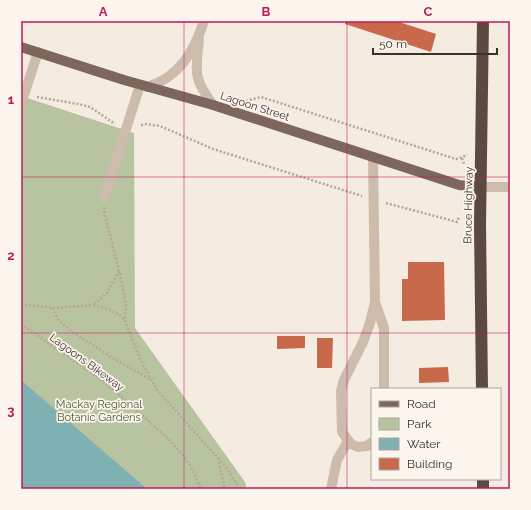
<svg xmlns="http://www.w3.org/2000/svg" width="531" height="510" viewBox="0 0 531 510" font-family="Raleway,sans-serif">
	<style>
		.green { fill: #b8c4a0 }
		.water { fill: #7fb0b2 }
		.building { fill: #c8694b }
		.lines { fill: none; stroke-linecap: round; stroke-linejoin: round }
		.path { stroke: #b9a596; stroke-width: 2.5; stroke-dasharray: 2 2; stroke-linecap: butt }
		.minor { stroke: #cdbbac; stroke-width: 10 }
		.major { stroke: #7d675c; stroke-width: 10 }
		.highway { stroke: #5c4a42; stroke-width: 12 }
		.grid { fill: none; stroke: #c2185b; stroke-width: 1; stroke-opacity: 0.55 }
		.labels { text-anchor: middle; stroke-width: 3.5; stroke-linejoin: round; paint-order: stroke }
		.street-label { font-size: 11px; fill: #3b302b; stroke: #fbf5ee }
		.park-label { font-size: 11px; fill: #4a5a2e; stroke: #fbf5ee }
		.neatline { fill: none; stroke: #c2185b; stroke-width: 1.5 }
		.grid-label { font-size: 13px; text-anchor: middle; font-weight: bold; fill: #c2185b }
	</style>
	<rect width="100%" height="100%" fill="#f4ebe1"/>
	<path class="green" d="M 21,96 L 134,133 L 135,328 L 245,482 L 247,489 L 21,489 Z"/>
	<path class="water" d="M 21,380 L 147,489 L 21,489 Z"/>
	<g class="building">
		<path d="M 345,21 L 396,21 L 436,34 L 431,52 L 345,24 Z"/>
		<path d="M 408,262 L 444,262 L 445,320 L 402,321 L 402,279 L 408,279 Z"/>
		<path d="M 277,336 L 305,336 L 305,348 L 277,349 Z"/>
		<path d="M 317,338 L 333,338 L 332,368 L 317,368 Z"/>
		<path d="M 448,367 L 449,382 L 419,383 L 419,368 Z"/>
	</g>
	<g class="lines">
		<g class="path">
			<path d="M 37,97 L 78,104 L 90,107 L 115,124"/>
			<path d="M 246,101 L 261,97 L 456,159 L 463,157 L 467,154"/>
			<path d="M 141,125 L 146,124 L 160,126 L 213,149 L 362,196"/>
			<path d="M 462,158 L 464,164"/>
			<path d="M 386,203 L 457,222 L 459,217"/>
			<path d="M 104,207 L 104,211 L 119,271 L 126,303 L 125,320 L 139,357 L 157,390 L 226,467 L 240,489"/>
			<path d="M 119,271 L 107,293 L 93,305 C 105,308 116,311 125,320"/>
			<path d="M 21,304 L 55,308 L 93,305"/>
			<path d="M 52,308 L 58,319 L 71,331 L 113,358 L 151,380"/>
			<path d="M 21,324 L 102,380 L 170,440 L 190,465 L 201,489"/>
			<path d="M 218,458 L 225,489"/>
		</g>
		<g class="minor">
			<path d="M 199,39 C 196,72 192,77 213,105"/>
			<path d="M 147,87 C 180,77 194,51 204,21"/>
			<path d="M 21,104 L 38,52"/>
			<path d="M 481,187 L 510,187"/>
			<path d="M 105,195 L 140,85"/>
			<path d="M 375,302 L 384,328 L 384,389"/>
			<path d="M 372,442 L 367,446 L 358,447 L 351,444 L 342,432 L 341,391 L 344,380 L 363,342 L 370,323 L 375,302 L 373,157"/>
			<path d="M 331,489 L 337,460 L 348,441"/>
		</g>
		<path class="major" d="M 21,47 L 124,80 L 213,105 L 450,182 L 459,185 L 481,187"/>
		<g class="highway">
			<path d="M 482,389 L 480,225 L 483,21"/>
			<path d="M 483,479 L 483,489"/>
		</g>
	</g>
	<path class="grid" d="M 184,21 L 184,489M 347,21 L 347,489M 21,177 L 510,177M 21,333 L 510,333"/>
	<g class="labels">
		<g class="street-label">
			<text transform="translate(255 106) rotate(18)" y="4">Lagoon Street</text>
			<text transform="translate(468 205) rotate(-89)" y="4">Bruce Highway</text>
			<text transform="translate(87 362) rotate(36)" y="4">Lagoons Bikeway</text>
		</g>
		<g class="park-label">
			<text x="99" y="408">Mackay Regional<tspan x="99" dy="13">Botanic Gardens</tspan></text>
		</g>
	</g>
	<rect width="531" height="510" fill="none" stroke="#fbf5ee" stroke-width="44"/>
	<rect x="371" y="388" width="130" height="92" fill="#fbf5ee" stroke="#aea6a0"/>
	<rect x="379" y="401" width="20" height="6" fill="#7d675c" stroke="#aea6a0"/>
	<text x="407" y="408" font-size="12" fill="#3b302b">Road</text>
	<rect x="379" y="418" width="20" height="12" fill="#b8c4a0" stroke="#aea6a0"/>
	<text x="407" y="428" font-size="12" fill="#3b302b">Park</text>
	<rect x="379" y="438" width="20" height="12" fill="#7fb0b2" stroke="#aea6a0"/>
	<text x="407" y="448" font-size="12" fill="#3b302b">Water</text>
	<rect x="379" y="458" width="20" height="12" fill="#c8694b" stroke="#aea6a0"/>
	<text x="407" y="468" font-size="12" fill="#3b302b">Building</text>
	<path d="M373 48v6h124v-6" fill="none" stroke="#3b302b" stroke-width="2"/>
	<text x="379" y="48" font-size="12" fill="#3b302b" stroke="#fbf5ee" stroke-width="3" paint-order="stroke">50 m</text>
	<rect x="22" y="22" width="487" height="466" class="neatline"/>
	<g class="grid-label">
		<text x="103" y="16">A</text>
		<text x="266" y="16">B</text>
		<text x="428" y="16">C</text>
		<text x="11" y="104">1</text>
		<text x="11" y="260">2</text>
		<text x="11" y="415">3</text>
	</g>
</svg>
